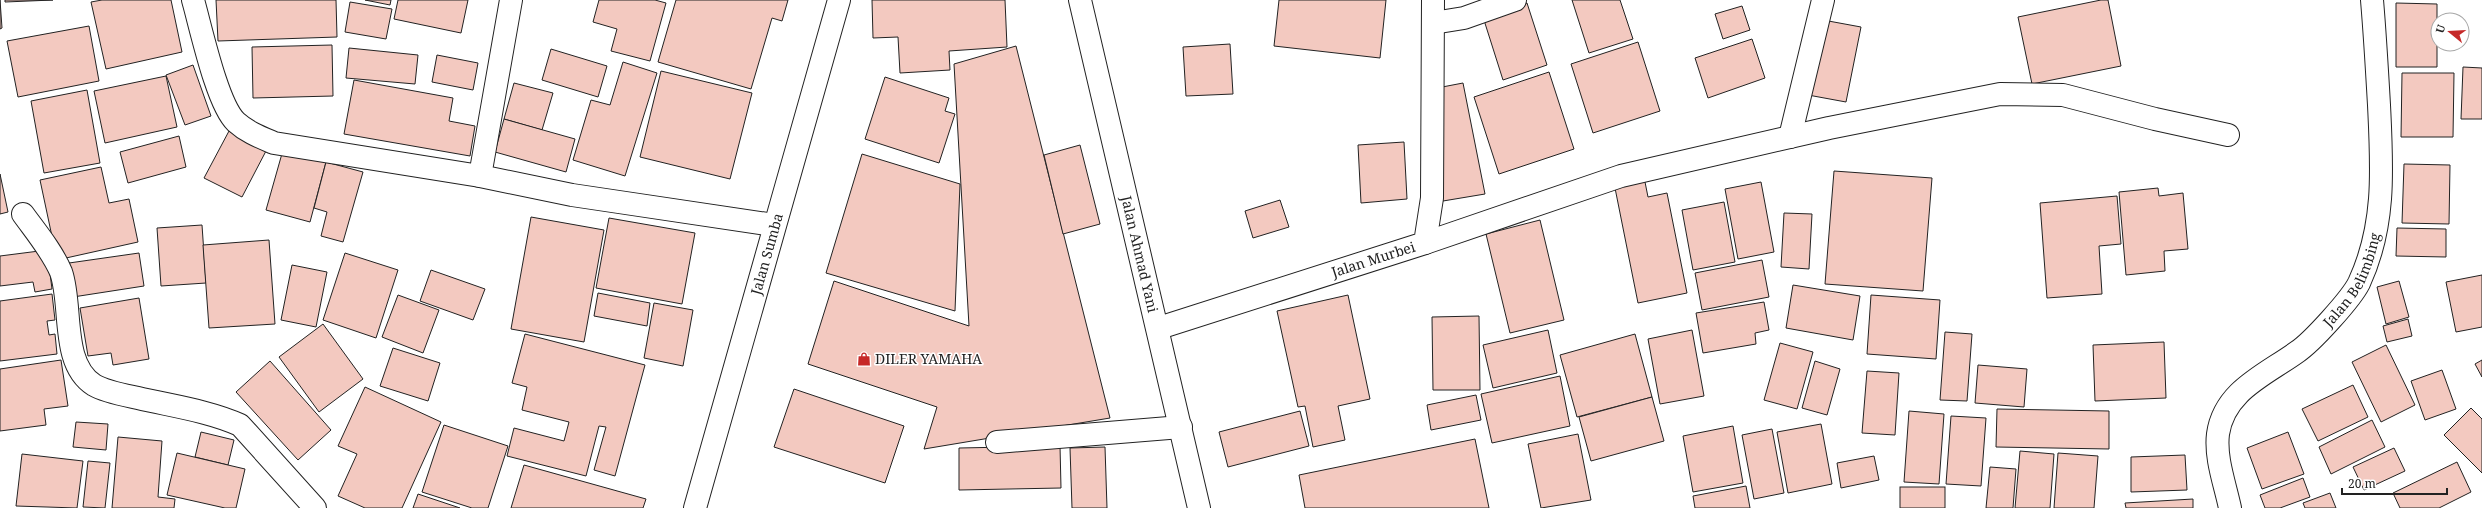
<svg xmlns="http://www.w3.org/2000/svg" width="2482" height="508" viewBox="0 0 2482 508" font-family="'Noto Serif',serif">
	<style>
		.building { fill: #f3c9c0; stroke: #222 }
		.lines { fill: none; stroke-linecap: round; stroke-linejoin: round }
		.street-casing { stroke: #222; stroke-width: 24 }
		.primary-casing { stroke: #222; stroke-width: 24 }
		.highway-casing { stroke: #222; stroke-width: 24 }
		.street { stroke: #fff; stroke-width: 22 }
		.primary { stroke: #fff; stroke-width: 22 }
		.highway { stroke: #fff; stroke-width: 22 }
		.labels { text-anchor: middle; stroke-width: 3; stroke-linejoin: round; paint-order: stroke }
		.street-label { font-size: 14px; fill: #222; stroke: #fff }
		.poi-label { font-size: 14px; fill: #222; stroke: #fff; text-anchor: start }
	</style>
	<rect width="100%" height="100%" fill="#fff"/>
	<g class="building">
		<path d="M 0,0 L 2,28 L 0,29 Z"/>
		<path d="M 5,0 L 53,0 L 5,2 Z"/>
		<path d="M 102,0 L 171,0 L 182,52 L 106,69 L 91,2 Z"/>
		<path d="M 216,0 L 336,0 L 337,37 L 218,41 Z"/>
		<path d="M 365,0 L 391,0 L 390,5 Z"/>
		<path d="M 398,0 L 468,0 L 461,33 L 394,19 Z"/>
		<path d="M 599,0 L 655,0 L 666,3 L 650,61 L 611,51 L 617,29 L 593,22 Z"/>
		<path d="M 676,0 L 788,0 L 782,21 L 772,18 L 751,89 L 658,62 Z"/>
		<path d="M 872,0 L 1005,0 L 1007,47 L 949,51 L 950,70 L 900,73 L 898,37 L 873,38 Z"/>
		<path d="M 1279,0 L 1386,0 L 1380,58 L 1274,46 Z"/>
		<path d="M 1572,0 L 1620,0 L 1633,39 L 1589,53 Z"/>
		<path d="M 2101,0 L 2108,0 L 2121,66 L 2032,84 L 2018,17 Z"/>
		<path d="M 350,2 L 392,9 L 386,39 L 345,32 Z"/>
		<path d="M 1527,3 L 1547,65 L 1503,80 L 1483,17 Z"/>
		<path d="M 2396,3 L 2437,4 L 2437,67 L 2396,67 Z"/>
		<path d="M 1742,6 L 1750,30 L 1723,39 L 1715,14 Z"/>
		<path d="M 1823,20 L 1861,27 L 1846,102 L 1808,95 Z"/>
		<path d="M 89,26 L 99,81 L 18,97 L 7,41 Z"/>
		<path d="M 1752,39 L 1765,78 L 1708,98 L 1695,58 Z"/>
		<path d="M 1638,42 L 1660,111 L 1593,133 L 1571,64 Z"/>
		<path d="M 1230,44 L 1233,94 L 1186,96 L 1183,47 Z"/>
		<path d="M 332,45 L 333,96 L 253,98 L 252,47 Z"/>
		<path d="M 1016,46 L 1110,418 L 924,449 L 937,407 L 808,364 L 834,281 L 969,326 L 954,64 Z"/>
		<path d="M 349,48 L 418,55 L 415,84 L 346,78 Z"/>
		<path d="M 551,49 L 607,66 L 598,97 L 542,80 Z"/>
		<path d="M 437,55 L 478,63 L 473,90 L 432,82 Z"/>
		<path d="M 623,62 L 657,73 L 625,176 L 573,160 L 591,100 L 610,105 Z"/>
		<path d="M 193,65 L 211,116 L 185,125 L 166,75 Z"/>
		<path d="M 2463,67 L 2482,68 L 2482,119 L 2461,119 Z"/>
		<path d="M 661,71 L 752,93 L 730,179 L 640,157 Z"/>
		<path d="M 1549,72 L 1574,149 L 1499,174 L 1474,97 Z"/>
		<path d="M 2402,73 L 2454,73 L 2453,137 L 2401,137 Z"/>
		<path d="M 166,76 L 177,127 L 105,143 L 94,91 Z"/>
		<path d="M 885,77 L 949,98 L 945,111 L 955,114 L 939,163 L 865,139 Z"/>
		<path d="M 354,80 L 453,98 L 449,121 L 475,126 L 470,156 L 344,134 Z"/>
		<path d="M 514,83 L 553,93 L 542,130 L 504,119 Z"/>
		<path d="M 1463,83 L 1485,194 L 1437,202 L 1437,88 Z"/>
		<path d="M 87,90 L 100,163 L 44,173 L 31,101 Z"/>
		<path d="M 504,119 L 575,139 L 566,172 L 495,152 Z"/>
		<path d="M 229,131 L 266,151 L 242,197 L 204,178 Z"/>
		<path d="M 179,136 L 186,167 L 128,183 L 120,152 Z"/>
		<path d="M 1404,142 L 1407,199 L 1361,203 L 1358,145 Z"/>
		<path d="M 1080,145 L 1100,224 L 1063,234 L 1044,155 Z"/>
		<path d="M 283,150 L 326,162 L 310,222 L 266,210 Z"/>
		<path d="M 862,154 L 960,184 L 955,311 L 826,273 Z"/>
		<path d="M 326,162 L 363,172 L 343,242 L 321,236 L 327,212 L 314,208 Z"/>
		<path d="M 2404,164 L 2450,165 L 2449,224 L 2402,223 Z"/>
		<path d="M 101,167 L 109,203 L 129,199 L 138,242 L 57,260 L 40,180 Z"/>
		<path d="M 1834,171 L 1932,178 L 1923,291 L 1825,284 Z"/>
		<path d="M 0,174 L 8,212 L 0,214 Z"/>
		<path d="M 1644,177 L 1648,197 L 1667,193 L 1687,293 L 1638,303 L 1614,183 Z"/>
		<path d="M 1761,182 L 1774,252 L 1738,259 L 1725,189 Z"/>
		<path d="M 2158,188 L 2159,196 L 2183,193 L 2188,249 L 2164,251 L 2165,271 L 2126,275 L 2119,192 Z"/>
		<path d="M 2117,196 L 2121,244 L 2099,246 L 2102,294 L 2047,298 L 2040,203 Z"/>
		<path d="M 1280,200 L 1289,227 L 1253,238 L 1245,211 Z"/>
		<path d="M 1724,202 L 1735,262 L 1693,270 L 1682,210 Z"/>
		<path d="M 1784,213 L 1812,214 L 1809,269 L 1781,267 Z"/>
		<path d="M 531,217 L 604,230 L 584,342 L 511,329 Z"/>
		<path d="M 609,218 L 695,233 L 682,304 L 596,288 Z"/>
		<path d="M 1540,220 L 1564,320 L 1510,333 L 1486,234 Z"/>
		<path d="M 202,225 L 206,283 L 161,286 L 157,228 Z"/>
		<path d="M 2397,228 L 2446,229 L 2446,257 L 2396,256 Z"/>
		<path d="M 269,240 L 275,324 L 209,328 L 203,245 Z"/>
		<path d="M 47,250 L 52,289 L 35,292 L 33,282 L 0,286 L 0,256 Z"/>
		<path d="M 139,253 L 144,286 L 73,297 L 69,263 Z"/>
		<path d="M 345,253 L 398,270 L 376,338 L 323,320 Z"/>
		<path d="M 1762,260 L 1769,297 L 1702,310 L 1695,273 Z"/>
		<path d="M 292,265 L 327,272 L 316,327 L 281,320 Z"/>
		<path d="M 431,270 L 485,289 L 473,320 L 420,301 Z"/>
		<path d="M 2482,275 L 2482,327 L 2456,332 L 2446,282 Z"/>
		<path d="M 2399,281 L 2409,317 L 2386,324 L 2377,287 Z"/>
		<path d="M 1793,285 L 1860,296 L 1853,340 L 1786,328 Z"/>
		<path d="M 598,293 L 650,303 L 647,326 L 594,316 Z"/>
		<path d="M 52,294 L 55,320 L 47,321 L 49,335 L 55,334 L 57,354 L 0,361 L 0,301 Z"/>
		<path d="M 398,295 L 439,310 L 423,353 L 382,337 Z"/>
		<path d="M 1348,295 L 1370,399 L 1338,406 L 1345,440 L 1313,447 L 1305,406 L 1298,407 L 1277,311 Z"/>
		<path d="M 1871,295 L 1940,300 L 1936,359 L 1867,354 Z"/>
		<path d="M 139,298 L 149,359 L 113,365 L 111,353 L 88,356 L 80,308 Z"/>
		<path d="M 1764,302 L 1769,330 L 1755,333 L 1756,344 L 1703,353 L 1696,313 Z"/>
		<path d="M 654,303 L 693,310 L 683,366 L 644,358 Z"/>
		<path d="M 1479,316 L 1480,390 L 1433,390 L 1432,317 Z"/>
		<path d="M 2408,319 L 2412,336 L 2387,342 L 2383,326 Z"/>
		<path d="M 323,324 L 363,379 L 319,412 L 279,357 Z"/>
		<path d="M 1548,330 L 1557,373 L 1493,388 L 1483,345 Z"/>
		<path d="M 1692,330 L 1704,396 L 1660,404 L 1648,339 Z"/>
		<path d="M 1945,332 L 1972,334 L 1967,401 L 1940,400 Z"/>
		<path d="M 525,334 L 645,365 L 615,476 L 594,470 L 606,427 L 599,426 L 586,476 L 507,456 L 514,428 L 564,441 L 569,422 L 522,410 L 527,387 L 512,383 Z"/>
		<path d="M 1635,334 L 1652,397 L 1577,417 L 1560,355 Z"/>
		<path d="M 2164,342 L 2166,398 L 2095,401 L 2093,345 Z"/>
		<path d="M 1780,343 L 1813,352 L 1797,409 L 1764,400 Z"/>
		<path d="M 2386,345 L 2415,405 L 2381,422 L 2352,362 Z"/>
		<path d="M 393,348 L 440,363 L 428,401 L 380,386 Z"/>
		<path d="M 61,360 L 68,406 L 44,409 L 46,425 L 0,431 L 0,369 Z"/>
		<path d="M 2482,360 L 2482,377 L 2475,364 Z"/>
		<path d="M 270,361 L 331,430 L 298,460 L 236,392 Z"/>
		<path d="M 1815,361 L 1840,369 L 1827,415 L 1802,408 Z"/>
		<path d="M 1978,365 L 2027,369 L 2024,407 L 1975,403 Z"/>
		<path d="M 2442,370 L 2456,409 L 2425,420 L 2411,381 Z"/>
		<path d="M 1867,371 L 1899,373 L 1895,435 L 1862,433 Z"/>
		<path d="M 1560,376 L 1570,426 L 1492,443 L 1481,394 Z"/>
		<path d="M 2353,385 L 2368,417 L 2318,441 L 2302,409 Z"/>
		<path d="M 365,387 L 441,422 L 402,508 L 365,508 L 338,496 L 357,454 L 338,446 Z"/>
		<path d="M 794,389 L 904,426 L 885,483 L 774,447 Z"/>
		<path d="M 1476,395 L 1481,420 L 1431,430 L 1427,405 Z"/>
		<path d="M 1652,397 L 1664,441 L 1591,461 L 1579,417 Z"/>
		<path d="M 2471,408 L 2482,419 L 2482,473 L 2444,435 Z"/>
		<path d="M 1997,409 L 2109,411 L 2109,449 L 1996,447 Z"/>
		<path d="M 1300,411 L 1309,446 L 1228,467 L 1219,432 Z"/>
		<path d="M 1909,411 L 1944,414 L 1939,484 L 1904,482 Z"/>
		<path d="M 1951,416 L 1986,418 L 1981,486 L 1946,484 Z"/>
		<path d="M 2372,420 L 2385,447 L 2331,474 L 2319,447 Z"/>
		<path d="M 76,422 L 108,424 L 106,450 L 73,447 Z"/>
		<path d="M 1821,424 L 1832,484 L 1788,493 L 1777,432 Z"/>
		<path d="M 444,425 L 508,446 L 488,508 L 472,508 L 422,492 Z"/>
		<path d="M 1733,426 L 1743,483 L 1693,492 L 1683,436 Z"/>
		<path d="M 1772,429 L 1784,493 L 1754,499 L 1742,435 Z"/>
		<path d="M 201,432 L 234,440 L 228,465 L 195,457 Z"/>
		<path d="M 2288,432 L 2304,474 L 2262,489 L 2247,448 Z"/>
		<path d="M 1578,434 L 1591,500 L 1541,508 L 1528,444 Z"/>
		<path d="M 118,437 L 162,441 L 158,497 L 175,499 L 174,508 L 112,508 Z"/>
		<path d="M 1475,439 L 1489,508 L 1305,508 L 1299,475 Z"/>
		<path d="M 1060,446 L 1061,488 L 959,490 L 959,448 Z"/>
		<path d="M 1105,447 L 1107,508 L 1072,508 L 1070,448 Z"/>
		<path d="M 2394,448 L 2405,471 L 2364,490 L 2353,467 Z"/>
		<path d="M 2020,451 L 2054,454 L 2050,508 L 2015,508 Z"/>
		<path d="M 177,453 L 245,469 L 236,508 L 225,508 L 167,495 Z"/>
		<path d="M 2058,453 L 2098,456 L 2094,508 L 2054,508 Z"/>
		<path d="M 22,454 L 83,461 L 77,508 L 16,506 Z"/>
		<path d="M 2185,455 L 2187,490 L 2131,492 L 2131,457 Z"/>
		<path d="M 1874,456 L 1879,480 L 1841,488 L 1837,463 Z"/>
		<path d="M 88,461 L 110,463 L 105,508 L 83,507 Z"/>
		<path d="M 2457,462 L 2471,492 L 2439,508 L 2400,508 L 2393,493 Z"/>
		<path d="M 524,465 L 646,499 L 643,508 L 511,508 Z"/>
		<path d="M 1990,467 L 2016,469 L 2013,508 L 1986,508 Z"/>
		<path d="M 2303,478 L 2310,497 L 2280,508 L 2265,508 L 2260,495 Z"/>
		<path d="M 1746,486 L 1750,508 L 1695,508 L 1693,496 Z"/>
		<rect x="1900" y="487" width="45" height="21"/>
		<path d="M 2330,493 L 2336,508 L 2305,508 L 2303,503 Z"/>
		<path d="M 418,494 L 460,508 L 413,508 Z"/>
		<path d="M 2193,499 L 2193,508 L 2126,508 L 2125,503 Z"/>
	</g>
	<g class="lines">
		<g class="street-casing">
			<g id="street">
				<path d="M 193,0 C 201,28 217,104 236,122 C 247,132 260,137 274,143 L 480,176 L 572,195 L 774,225"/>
				<path d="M 1433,23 L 1464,18 L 1515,0"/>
				<path d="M 1790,137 L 1823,0"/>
				<path d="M 480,176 L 511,0"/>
				<path d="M 23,214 C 36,232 52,251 61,272 C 73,306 60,363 94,385 C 106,392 124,395 138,398 C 172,406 209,411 240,425 L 315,508"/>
				<path d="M 1425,243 L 1621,176 L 1829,128 L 2000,94 L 2063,95 L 2155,119 L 2228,135"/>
				<path id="s1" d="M 1159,328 L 1425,243 L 1432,198 L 1433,0"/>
				<path d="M 997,442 L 1181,427"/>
				<path id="s2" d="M 2230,508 C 2225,484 2215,458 2218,434 C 2224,391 2265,375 2297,352 C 2312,342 2351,299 2359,283 C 2386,225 2382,167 2379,105 C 2377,70 2375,35 2372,0"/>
			</g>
		</g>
		<g class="primary-casing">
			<g id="primary">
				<path id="s3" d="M 695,508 L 839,0"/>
			</g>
		</g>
		<g class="highway-casing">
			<g id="highway">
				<path id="s4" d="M 1080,0 L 1199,508"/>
			</g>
		</g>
		<use href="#street" class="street"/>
		<use href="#primary" class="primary"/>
		<use href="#highway" class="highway"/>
	</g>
	<defs>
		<g id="shop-bare" transform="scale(1.08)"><path d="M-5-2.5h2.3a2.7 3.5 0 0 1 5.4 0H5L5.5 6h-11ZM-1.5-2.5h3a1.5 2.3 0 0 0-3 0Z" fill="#c62828" stroke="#fff" stroke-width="2.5" paint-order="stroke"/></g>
	</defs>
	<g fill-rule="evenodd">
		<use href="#shop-bare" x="864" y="359"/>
	</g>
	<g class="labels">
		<g class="street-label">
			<text dy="5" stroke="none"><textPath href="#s3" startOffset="264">Jalan Sumba</textPath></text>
			<text dy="5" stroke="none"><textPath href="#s4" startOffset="261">Jalan Ahmad Yani</textPath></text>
			<text dy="5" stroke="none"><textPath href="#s1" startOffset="225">Jalan Murbei</textPath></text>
			<text dy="5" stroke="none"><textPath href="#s2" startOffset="286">Jalan Belimbing</textPath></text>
		</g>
		<g class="poi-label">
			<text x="875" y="364">DILER YAMAHA</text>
		</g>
	</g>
	<g transform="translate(2450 32) rotate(288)"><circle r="19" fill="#ffffff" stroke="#a7a7a7"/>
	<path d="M0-3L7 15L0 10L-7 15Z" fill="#c62828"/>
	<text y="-6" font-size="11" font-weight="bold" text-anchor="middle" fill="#222222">U</text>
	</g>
	<path d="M2342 488v6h105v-6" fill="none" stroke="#222222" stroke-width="2"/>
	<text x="2348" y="488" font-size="12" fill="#222222" stroke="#ffffff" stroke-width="3" paint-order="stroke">20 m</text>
</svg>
